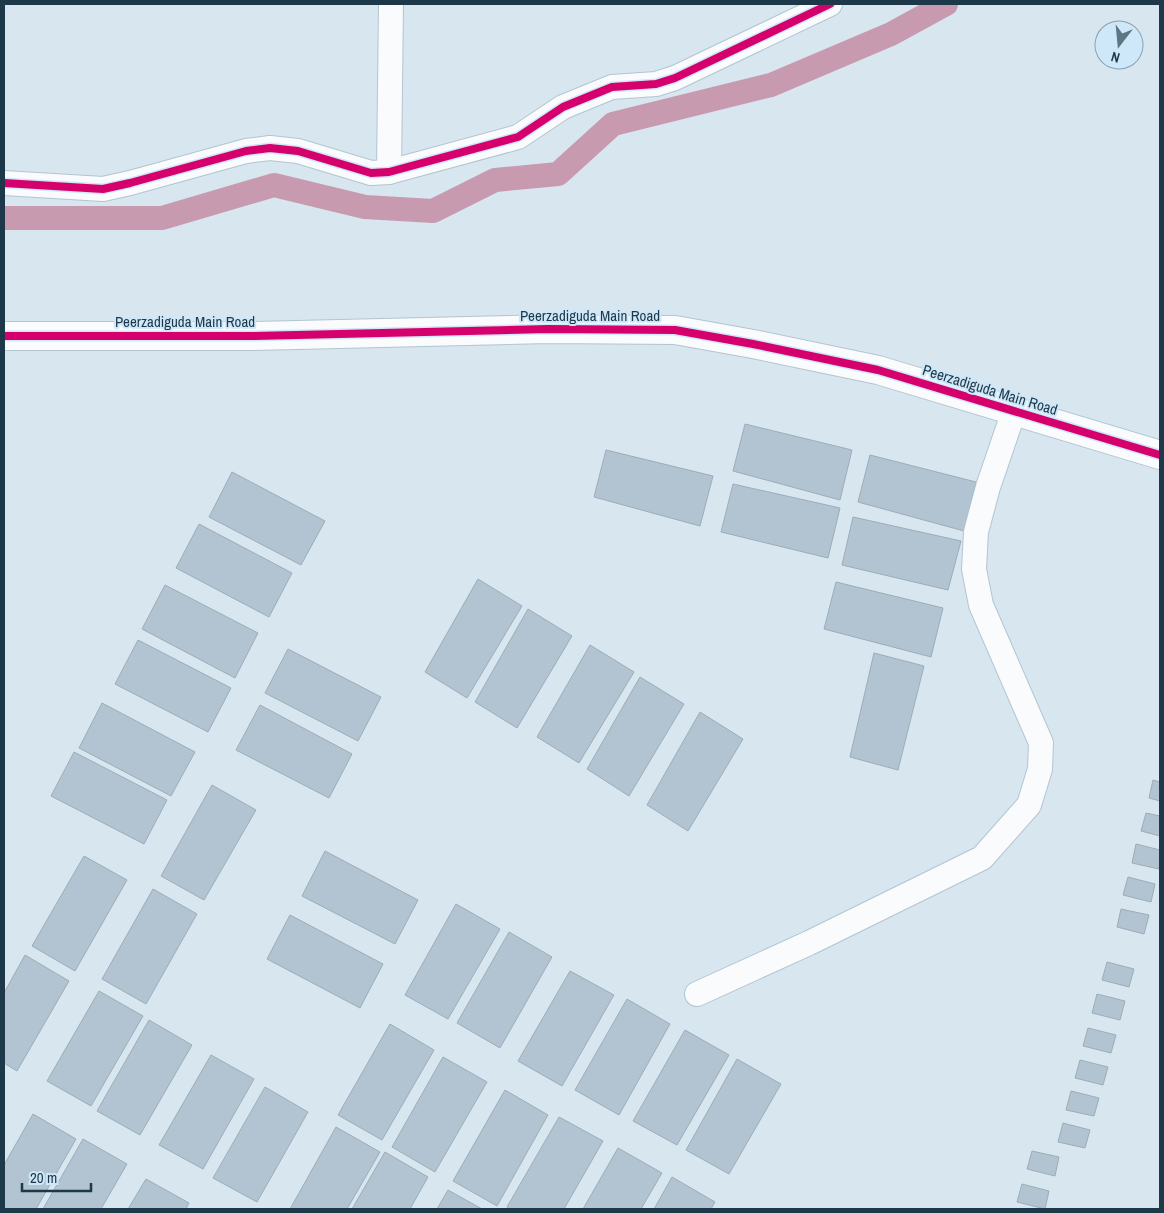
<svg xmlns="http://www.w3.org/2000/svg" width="1164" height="1213" viewBox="0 0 1164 1213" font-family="'Archivo Narrow',sans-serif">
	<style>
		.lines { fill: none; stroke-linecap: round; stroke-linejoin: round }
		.canal { stroke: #c79aaf; stroke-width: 24 }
		.building { fill: #b2c4d1; stroke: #9badb9 }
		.street-casing { stroke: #b2c5d1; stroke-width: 26 }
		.secondary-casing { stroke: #b2c5d1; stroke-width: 30 }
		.street { stroke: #f9fbfd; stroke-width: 24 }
		.secondary { stroke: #f9fbfd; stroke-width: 28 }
		.cycleway-casing { stroke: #cee7f9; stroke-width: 11 }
		.cycleway { stroke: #d6006c; stroke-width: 8 }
		.labels { text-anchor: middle; stroke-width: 4; stroke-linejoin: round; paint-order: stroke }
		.street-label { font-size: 15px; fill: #1d3849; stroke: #cee7f9 }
	</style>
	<rect width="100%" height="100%" fill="#d8e6ef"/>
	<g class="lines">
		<path class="canal" d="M 4,218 L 162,218 L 274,185 L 365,207 L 433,211 L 495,180 L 558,174 L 613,124 L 771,85 L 891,34 L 946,4"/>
	</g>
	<g class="building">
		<path d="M 745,424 L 852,450 L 840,500 L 733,471 Z"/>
		<path d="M 606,450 L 713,476 L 700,526 L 594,497 Z"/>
		<path d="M 870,455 L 976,482 L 964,531 L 858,502 Z"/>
		<path d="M 232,472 L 325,521 L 301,565 L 209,517 Z"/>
		<path d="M 733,484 L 840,508 L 828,558 L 721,532 Z"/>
		<path d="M 853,517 L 961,541 L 948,590 L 842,565 Z"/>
		<path d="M 199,524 L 292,573 L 269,617 L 176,568 Z"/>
		<path d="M 478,579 L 522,606 L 467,698 L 425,672 Z"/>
		<path d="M 836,582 L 943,608 L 931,657 L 824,629 Z"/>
		<path d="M 165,585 L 258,633 L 235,678 L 142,629 Z"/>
		<path d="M 528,609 L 572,636 L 517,728 L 475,702 Z"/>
		<path d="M 138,640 L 231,688 L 208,732 L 115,684 Z"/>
		<path d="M 590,645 L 634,672 L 579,763 L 537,737 Z"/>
		<path d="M 288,649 L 381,697 L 358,741 L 265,693 Z"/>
		<path d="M 874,653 L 924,666 L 898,770 L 850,757 Z"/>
		<path d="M 640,677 L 684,704 L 629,796 L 587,769 Z"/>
		<path d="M 102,703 L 195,752 L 171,796 L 79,748 Z"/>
		<path d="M 260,705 L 352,754 L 329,798 L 236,750 Z"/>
		<path d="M 700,712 L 743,739 L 688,831 L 647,805 Z"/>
		<path d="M 74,752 L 167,800 L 144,844 L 51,796 Z"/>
		<path d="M 1153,780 L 1160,782 L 1160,801 L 1149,798 Z"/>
		<path d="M 212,785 L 256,810 L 204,900 L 161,876 Z"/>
		<path d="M 1146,813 L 1160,816 L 1160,836 L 1141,831 Z"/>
		<path d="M 1136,844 L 1160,850 L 1159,869 L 1132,863 Z"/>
		<path d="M 325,851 L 418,900 L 395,944 L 302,896 Z"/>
		<path d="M 84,856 L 127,880 L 75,971 L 32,946 Z"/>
		<path d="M 1128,877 L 1155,884 L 1151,902 L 1123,895 Z"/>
		<path d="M 153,889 L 197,914 L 146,1004 L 102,979 Z"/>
		<path d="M 456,904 L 500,929 L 448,1019 L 405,995 Z"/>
		<path d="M 1121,909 L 1149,915 L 1144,934 L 1117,927 Z"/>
		<path d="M 290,915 L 383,964 L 360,1008 L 267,959 Z"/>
		<path d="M 509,932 L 552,957 L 500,1048 L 457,1023 Z"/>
		<path d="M 25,955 L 69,981 L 17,1071 L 4,1063 L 4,993 Z"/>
		<path d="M 1107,962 L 1134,969 L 1129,987 L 1102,980 Z"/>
		<path d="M 570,971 L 614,995 L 562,1086 L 518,1061 Z"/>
		<path d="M 99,991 L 143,1016 L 91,1106 L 47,1081 Z"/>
		<path d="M 1097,994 L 1125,1001 L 1120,1020 L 1092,1013 Z"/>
		<path d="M 627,999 L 670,1024 L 619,1115 L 575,1090 Z"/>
		<path d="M 149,1020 L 192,1045 L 140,1135 L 97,1111 Z"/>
		<path d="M 390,1024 L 434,1050 L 382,1140 L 338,1115 Z"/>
		<path d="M 1088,1028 L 1116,1035 L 1111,1053 L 1083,1046 Z"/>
		<path d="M 685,1030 L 729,1055 L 677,1145 L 633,1121 Z"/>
		<path d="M 211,1055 L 254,1079 L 203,1169 L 159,1145 Z"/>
		<path d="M 443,1057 L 487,1082 L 435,1172 L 392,1147 Z"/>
		<path d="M 737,1059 L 781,1084 L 729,1174 L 686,1150 Z"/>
		<path d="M 1080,1060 L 1108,1067 L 1103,1085 L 1075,1078 Z"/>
		<path d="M 265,1087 L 308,1112 L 257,1202 L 213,1178 Z"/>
		<path d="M 505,1090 L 548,1115 L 497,1206 L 453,1181 Z"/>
		<path d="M 1071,1091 L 1099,1098 L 1094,1116 L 1066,1110 Z"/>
		<path d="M 33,1114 L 76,1139 L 36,1209 L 4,1209 L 4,1165 Z"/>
		<path d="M 559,1117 L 603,1141 L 564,1209 L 510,1209 L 507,1207 Z"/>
		<path d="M 1063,1123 L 1090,1130 L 1085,1148 L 1058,1142 Z"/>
		<path d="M 336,1127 L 380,1152 L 347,1209 L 290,1209 Z"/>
		<path d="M 83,1139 L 127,1164 L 101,1209 L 43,1209 Z"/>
		<path d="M 618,1148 L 662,1173 L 641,1209 L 583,1209 Z"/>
		<path d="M 1032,1151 L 1059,1157 L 1055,1176 L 1027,1169 Z"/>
		<path d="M 385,1152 L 428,1177 L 410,1209 L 352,1209 Z"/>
		<path d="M 672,1177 L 715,1202 L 711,1209 L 654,1209 Z"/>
		<path d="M 146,1179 L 189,1203 L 186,1209 L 128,1209 Z"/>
		<path d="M 1022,1184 L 1049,1191 L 1045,1209 L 1017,1202 Z"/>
		<path d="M 448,1190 L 482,1209 L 437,1209 Z"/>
	</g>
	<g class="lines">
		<g class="street-casing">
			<g id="street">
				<path d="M 389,172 L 391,4"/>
				<path d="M 4,183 L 103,189 L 130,183 L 246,151 L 270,148 L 298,151 L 371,173 L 389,172 L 518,137 L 563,107 L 612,87 L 656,84 L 675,78 L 830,4"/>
				<path d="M 697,994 L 809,943 L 982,858 L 1029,805 L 1040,769 L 1041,743 L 981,605 L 974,569 L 976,532 L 988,487 L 1014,411"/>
			</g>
		</g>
		<g class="secondary-casing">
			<path id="secondary" d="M 4,336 L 254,336 L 548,329 L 675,330 L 753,344 L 878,370 L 1160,455"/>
		</g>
		<use href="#street" class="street"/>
		<use href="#secondary" class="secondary"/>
		<g class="cycleway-casing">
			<g id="cycleway">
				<path d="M 4,183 L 103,189 L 130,183 L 246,151 L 270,148 L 298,151 L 371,173 L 389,172 L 518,137 L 563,107 L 612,87 L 656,84 L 675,78 L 830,4"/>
				<path d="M 4,336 L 254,336 L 548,329 L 675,330 L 753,344 L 878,370 L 1160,455"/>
			</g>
		</g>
		<use href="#cycleway" class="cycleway"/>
	</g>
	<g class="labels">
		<g class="street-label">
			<text x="590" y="321">Peerzadiguda Main Road</text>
			<text x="185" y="327">Peerzadiguda Main Road</text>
			<text transform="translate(990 390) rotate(17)" y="5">Peerzadiguda Main Road</text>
		</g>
	</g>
	<rect width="1164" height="1213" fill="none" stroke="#1d3849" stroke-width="10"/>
	<g transform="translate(1119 45) rotate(196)"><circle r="24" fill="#cee7f9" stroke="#87a1b3"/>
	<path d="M0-4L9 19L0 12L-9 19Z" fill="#5e7583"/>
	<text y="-8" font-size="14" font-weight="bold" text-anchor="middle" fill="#1d3849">N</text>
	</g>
	<path d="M22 1183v8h69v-8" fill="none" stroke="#1d3849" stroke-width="2.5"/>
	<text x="30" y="1183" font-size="15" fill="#1d3849" stroke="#cee7f9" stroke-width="4" paint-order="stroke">20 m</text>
</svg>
